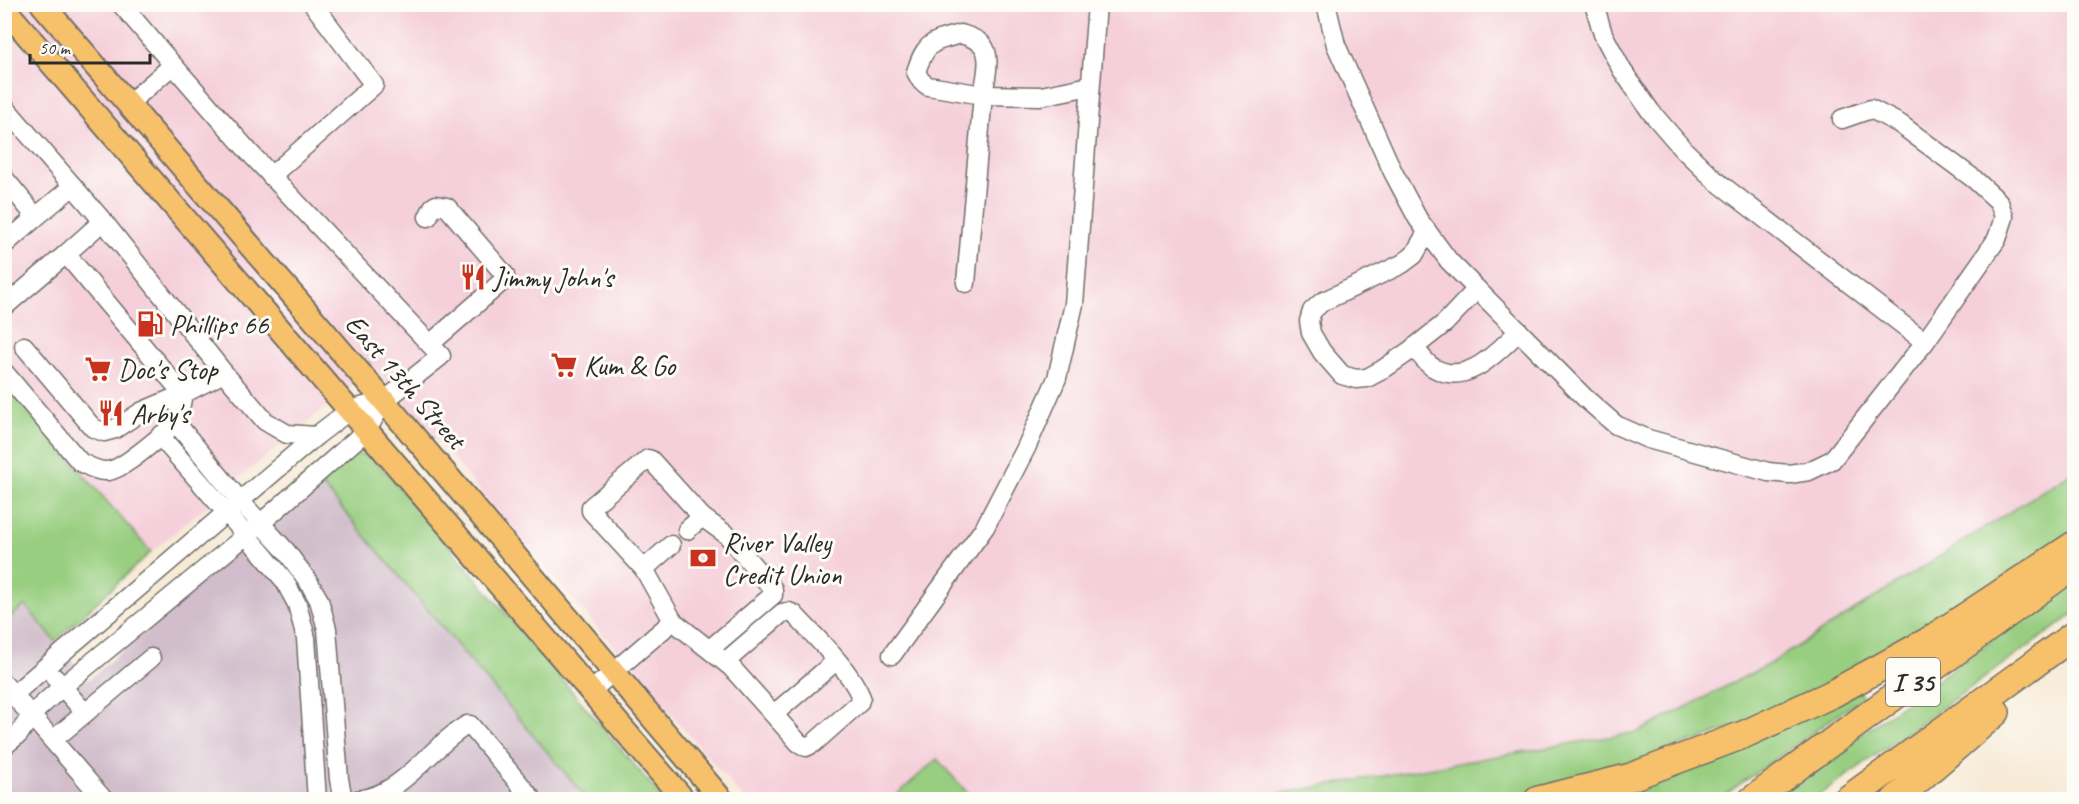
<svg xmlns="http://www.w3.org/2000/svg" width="2079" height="804" viewBox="0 0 2079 804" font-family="Caveat,sans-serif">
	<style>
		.built { fill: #f5cfda }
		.industrial { fill: #d1bdcb }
		.green { fill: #98ce80; stroke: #627c56; stroke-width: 1.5 }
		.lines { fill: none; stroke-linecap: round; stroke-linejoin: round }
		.minor-casing { stroke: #726e68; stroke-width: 21 }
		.major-casing { stroke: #726e68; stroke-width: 26 }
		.highway-casing { stroke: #726e68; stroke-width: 30 }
		.minor { stroke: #fff; stroke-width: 18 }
		.major { stroke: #f6c16b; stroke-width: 22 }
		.highway { stroke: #f6c16b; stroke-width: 27 }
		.labels { text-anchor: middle; stroke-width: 6; stroke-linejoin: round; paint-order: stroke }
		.shield { fill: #fdfcf7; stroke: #6a6a68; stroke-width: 1.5 }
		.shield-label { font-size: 27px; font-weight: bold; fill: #2b2b2b }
		.poi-label { font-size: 28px; fill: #2b2b2b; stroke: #fdfcf7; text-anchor: start }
		.street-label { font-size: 28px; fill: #2b2b2b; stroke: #fdfcf7 }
	</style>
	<rect width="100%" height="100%" fill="#fdfcf7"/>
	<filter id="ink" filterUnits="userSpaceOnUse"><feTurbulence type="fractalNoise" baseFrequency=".0167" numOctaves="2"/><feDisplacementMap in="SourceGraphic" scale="12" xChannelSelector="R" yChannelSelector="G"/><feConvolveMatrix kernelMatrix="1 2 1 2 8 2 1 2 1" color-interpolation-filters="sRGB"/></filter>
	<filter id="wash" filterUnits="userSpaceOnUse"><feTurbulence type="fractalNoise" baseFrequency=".008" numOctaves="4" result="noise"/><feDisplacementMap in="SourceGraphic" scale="24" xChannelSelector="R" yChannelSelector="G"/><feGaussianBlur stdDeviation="1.35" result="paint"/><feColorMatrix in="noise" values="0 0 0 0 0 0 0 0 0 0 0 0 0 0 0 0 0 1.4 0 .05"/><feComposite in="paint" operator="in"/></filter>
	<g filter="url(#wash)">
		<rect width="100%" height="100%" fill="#f7ebd8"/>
		<path class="built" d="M 4,5 L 2074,5 L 2074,471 L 1773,662 L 1637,732 L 1242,799 L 973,799 L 937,759 L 892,799 L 744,799 L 374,367 L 151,552 L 5,383 Z"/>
		<path class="industrial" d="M 318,480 L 587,799 L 5,799 L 4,617 L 7,619 L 25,605 L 88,680 Z"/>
		<g class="green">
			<path d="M 4,383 L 151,552 L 55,641 L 25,605 L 7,620 L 5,617 Z"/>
			<path d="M 351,454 L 367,455 L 382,467 L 663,799 L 587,799 L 318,480 Z"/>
			<path d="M 2074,471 L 2074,533 L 1850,675 L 1733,728 L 1579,781 L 1496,799 L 1242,800 L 1638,732 L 1773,662 Z"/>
			<path d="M 2074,581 L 2074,614 L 1814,799 L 1770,800 Z"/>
			<path d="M 1859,691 L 1863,697 L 1719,799 L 1588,800 Z"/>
			<path d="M 937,759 L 973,799 L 892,799 Z"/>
		</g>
	</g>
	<g filter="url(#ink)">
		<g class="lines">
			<g class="minor-casing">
				<g id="minor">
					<path d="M 121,4 L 173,65 L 127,105"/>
					<path d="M 1326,4 L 1336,45 L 1393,172 L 1418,219 L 1449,261 L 1585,398 L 1616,425 L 1648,439 L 1768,472 L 1789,474 L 1809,471 L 1832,460 L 1925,342 L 1715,180 L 1683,149 L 1651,112 L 1622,70 L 1603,34 L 1594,4"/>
					<path d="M 961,34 C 967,36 974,38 979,42 C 994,52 985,80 983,95 L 928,86 L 921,81 L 916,72 C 925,43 932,41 961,34 Z"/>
					<path d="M 4,106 L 103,221 L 224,373 L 265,421 L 287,434 L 316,436"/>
					<path d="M 1842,119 L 1871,109 L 1900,124 L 1974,179 L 1999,202 L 2004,217 L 1997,239 L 1925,342"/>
					<path d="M 271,176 L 374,85 L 313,4"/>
					<path d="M 4,178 L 36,217 L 4,245"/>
					<path d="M 36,217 L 73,186"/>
					<path d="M 428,217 L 433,207 L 436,205 L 447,207 L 505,275 L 505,279 L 430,344"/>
					<path d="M 103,221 L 66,254 L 183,394 L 177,424 L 240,501 L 286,551 L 308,581 L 319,600 L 327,629 L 339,779 L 343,800"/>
					<path d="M 1427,232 L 1414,255 L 1402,264 L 1322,302 L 1312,311 L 1309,321 L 1311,333 L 1322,352 L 1342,375 L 1356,379 L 1367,378 L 1382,370 L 1411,350 L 1445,323 L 1477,289"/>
					<path d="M 966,283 L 983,95 L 1041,96 L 1090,86"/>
					<path d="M 4,307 L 66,254"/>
					<path d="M 24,346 L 93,428 L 104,432 L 115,429 L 141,412 L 183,394 L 224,373"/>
					<path d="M 1414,347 C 1420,354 1426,364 1434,368 C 1467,387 1497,352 1519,331"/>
					<path d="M 4,372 L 80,462 C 88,466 98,472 108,471 C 124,469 154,441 168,430"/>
					<path d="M 160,436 L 265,557 L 284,580 L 297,604 L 306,638 L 317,800"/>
					<path d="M 687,530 L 702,517"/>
					<path d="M 644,569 L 671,545"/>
					<path d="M 710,649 L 773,595 L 773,589 L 727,535 L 702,517 L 651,460 L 648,459 L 591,507 L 591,511 L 644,569 L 673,621 L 731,667 L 799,743 L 806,747 L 814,743 L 859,703 L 861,697 C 848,667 816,638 794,614 L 789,612 L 782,613 L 725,662"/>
					<path d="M 892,655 L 985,527 L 1026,448 L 1057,378 L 1074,304 L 1097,4"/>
					<path d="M 55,678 L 85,713"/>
					<path d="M 4,684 L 104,800"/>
					<path d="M 591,691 L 673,621"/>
					<path d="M 14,694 L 316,436 L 350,410 L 384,401"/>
					<path d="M 774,714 L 836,661"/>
					<path d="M 53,740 L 151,658"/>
					<path d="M 4,746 L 19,734 L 32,714 L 62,687 L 261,523 L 367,430 L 384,401 L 441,356 L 249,152 L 173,65"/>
					<path d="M 357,800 C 405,794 428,748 467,725 L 470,725 L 533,800"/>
				</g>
			</g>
			<g class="major-casing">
				<g id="major">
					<path d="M 42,4 L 384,401 L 722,800"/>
					<path d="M 4,8 L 684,800"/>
				</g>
			</g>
			<g class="highway-casing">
				<g id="highway">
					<path d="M 1538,800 L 1631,777 L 1743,735 L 1832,694 L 1927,642 L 2074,545"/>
					<path d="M 1752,800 L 2066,571"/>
					<path d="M 1847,800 L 2074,635"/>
					<path d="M 1895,800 L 1996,712"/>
				</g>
			</g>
			<use href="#minor" class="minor"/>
			<use href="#major" class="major"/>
			<use href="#highway" class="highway"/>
		</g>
	</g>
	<defs>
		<g id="restaurant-bare" transform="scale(2.07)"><path d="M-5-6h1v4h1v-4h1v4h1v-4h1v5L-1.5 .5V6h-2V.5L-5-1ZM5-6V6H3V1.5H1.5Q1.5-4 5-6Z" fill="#c8321e" stroke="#fdfcf7" stroke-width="2.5" paint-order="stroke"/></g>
		<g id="fuel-bare" transform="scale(2.07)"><path d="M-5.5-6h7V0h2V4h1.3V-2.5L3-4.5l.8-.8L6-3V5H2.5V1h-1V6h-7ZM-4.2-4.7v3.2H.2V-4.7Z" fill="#c8321e" stroke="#fdfcf7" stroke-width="2.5" paint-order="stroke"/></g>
		<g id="supermarket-bare" transform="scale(2.07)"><path d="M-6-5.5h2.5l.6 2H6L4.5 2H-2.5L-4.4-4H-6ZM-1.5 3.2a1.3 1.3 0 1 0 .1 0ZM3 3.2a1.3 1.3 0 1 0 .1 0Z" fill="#c8321e" stroke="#fdfcf7" stroke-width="2.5" paint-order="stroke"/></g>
		<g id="bank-bare" transform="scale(2.07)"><path d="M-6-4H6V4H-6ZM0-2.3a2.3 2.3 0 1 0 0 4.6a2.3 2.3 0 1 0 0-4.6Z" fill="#c8321e" stroke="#fdfcf7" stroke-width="2.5" paint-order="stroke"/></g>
	</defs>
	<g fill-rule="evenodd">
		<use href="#restaurant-bare" x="473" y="277"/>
		<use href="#fuel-bare" x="150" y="324"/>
		<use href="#supermarket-bare" x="564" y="365"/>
		<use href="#supermarket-bare" x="98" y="369"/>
		<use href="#restaurant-bare" x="111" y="413"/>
		<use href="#bank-bare" x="703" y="558"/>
	</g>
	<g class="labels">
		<rect class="shield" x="1886" y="658" width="54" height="48" rx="4.5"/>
		<g class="shield-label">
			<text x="1913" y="691">I 35</text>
		</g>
		<g class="poi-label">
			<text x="493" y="287">Jimmy John's</text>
			<text x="170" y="334">Phillips 66</text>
			<text x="584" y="375">Kum &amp; Go</text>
			<text x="118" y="379">Doc's Stop</text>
			<text x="131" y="423">Arby's</text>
			<text x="723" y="552">River Valley<tspan x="723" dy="32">Credit Union</tspan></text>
		</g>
		<g class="street-label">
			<text transform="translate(406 381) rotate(49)" y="10">East 13th Street</text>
		</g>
	</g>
	<rect width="2079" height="804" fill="none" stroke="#fdfcf7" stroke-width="24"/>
	<path d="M30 54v9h120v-9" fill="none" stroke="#2b2b2b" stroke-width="3"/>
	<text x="39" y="54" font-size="18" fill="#2b2b2b" stroke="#fdfcf7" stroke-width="4.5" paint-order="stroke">50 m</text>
</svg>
